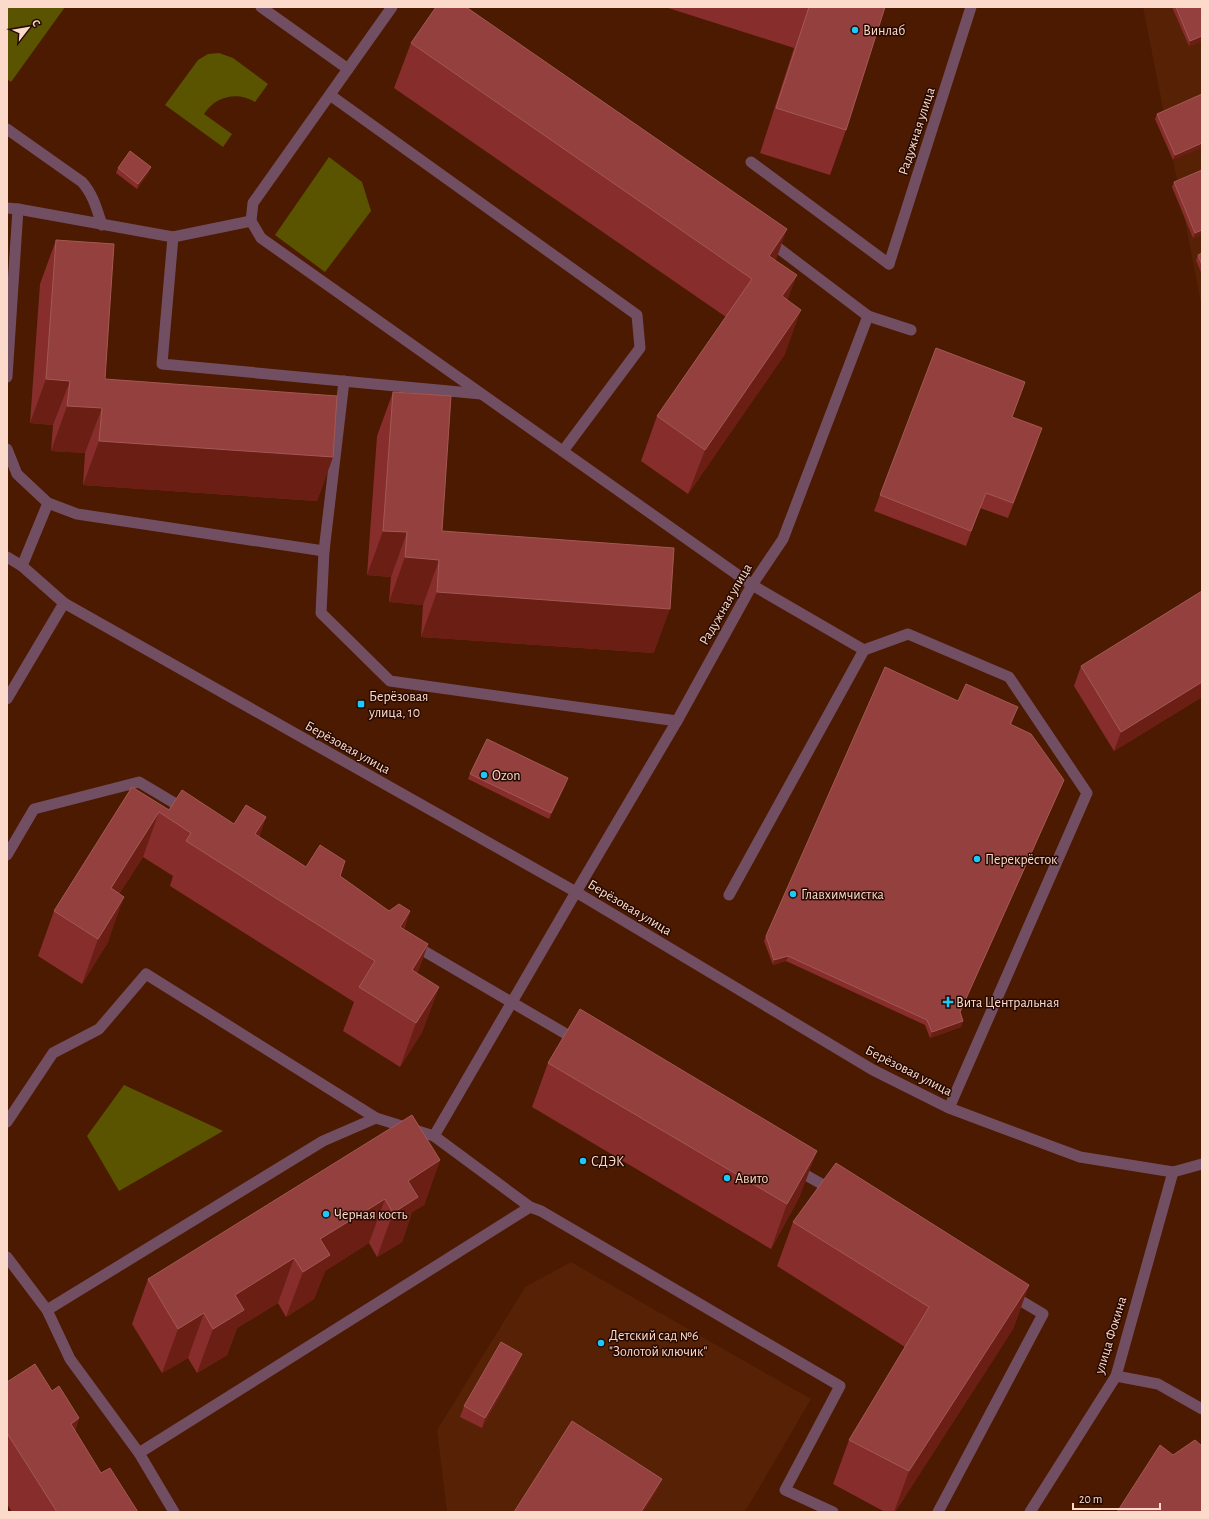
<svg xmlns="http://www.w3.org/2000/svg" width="1209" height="1519" viewBox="0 0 1209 1519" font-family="'Alegreya Sans',sans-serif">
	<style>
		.built { fill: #562104 }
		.green { fill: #5a5400 }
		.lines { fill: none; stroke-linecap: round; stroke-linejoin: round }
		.service { stroke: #724e62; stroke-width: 11 }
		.minor { stroke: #724e62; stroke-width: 11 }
		.tertiary { stroke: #724e62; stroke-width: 11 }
		.wall { fill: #872e2d }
		.shaded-wall { fill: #6a1e14 }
		.building { fill: #93403e; stroke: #a45854 }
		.poi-dot { fill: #1acafc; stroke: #260a01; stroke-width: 1.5 }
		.labels { text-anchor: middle; stroke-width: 3; stroke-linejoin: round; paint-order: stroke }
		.poi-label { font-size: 14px; fill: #fbdacc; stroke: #260a01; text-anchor: start }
		.street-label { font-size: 14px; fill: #fbdacc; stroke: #260a01 }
	</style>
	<rect width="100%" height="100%" fill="#4b1a01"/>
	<g class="built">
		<path d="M 1143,7 L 1202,7 L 1202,308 Z"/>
		<path d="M 571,1262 L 811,1399 L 745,1512 L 447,1512 L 437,1430 L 525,1287 Z"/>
	</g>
	<g class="green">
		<path d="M 7,7 L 65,7 L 11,82 L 7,79 Z"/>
		<path d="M 219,53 L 233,58 L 268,84 L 255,102 C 238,91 215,96 204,114 L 232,134 L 223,147 L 165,105 L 198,60 L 208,54 Z"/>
		<path d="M 329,157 L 362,182 L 371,211 L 325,272 L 275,235 Z"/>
		<path d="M 124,1085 L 223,1131 L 119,1191 L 87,1136 Z"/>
	</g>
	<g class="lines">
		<g class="service">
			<path d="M 261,7 L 348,69"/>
			<path d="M 392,7 L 253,203 L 251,221 L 261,238 L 752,585 L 864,650 L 908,634 L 1009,677 L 1087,793 L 949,1108"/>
			<path d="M 330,95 L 637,315 L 640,348 L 563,451"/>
			<path d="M 7,129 L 82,182 C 93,194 97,210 102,225"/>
			<path d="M 751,162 L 889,264"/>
			<path d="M 7,208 L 18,209 L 173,237 L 162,364 L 481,394"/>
			<path d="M 173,237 L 251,221"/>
			<path d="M 769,241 L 868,316 L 911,330"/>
			<path d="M 7,377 L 18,209"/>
			<path d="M 344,381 L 324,551 L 321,613 L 390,681 L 677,721"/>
			<path d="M 7,449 L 17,474 L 48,503 L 77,514 L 324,551"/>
			<path d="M 48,503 L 22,566 L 64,603"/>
			<path d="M 7,557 L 22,566"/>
			<path d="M 7,855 L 34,809 L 139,782 L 186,810"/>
			<path d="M 729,895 L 864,650"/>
			<path d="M 412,944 L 578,1041"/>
			<path d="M 7,1122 L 53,1053 L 99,1029 L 146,974 L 376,1118"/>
			<path d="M 795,1169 L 834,1191"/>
			<path d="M 530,1207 L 541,1211 L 840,1386 L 785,1490 L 833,1512"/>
			<path d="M 7,1257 L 47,1310 L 70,1359 L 139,1453 L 174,1512"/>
			<path d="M 47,1310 L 323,1141 L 376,1118 L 434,1136"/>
			<path d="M 139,1453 L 530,1207 L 434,1136 L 576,892"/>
			<path d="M 938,1512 L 1043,1314 L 1011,1295"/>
		</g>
		<g class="minor">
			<path d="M 889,264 L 971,7"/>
			<path d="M 576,892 L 677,721 L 752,585 L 783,539 L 868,316"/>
			<path d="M 1116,1376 L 1158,1384 L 1202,1409"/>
			<path d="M 1030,1512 L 1116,1376 L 1173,1172"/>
		</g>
		<path class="tertiary" d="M 7,699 L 64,603 L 576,892 L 873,1070 L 949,1108 L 1080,1157 L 1173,1172 L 1202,1164"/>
	</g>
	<g class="wall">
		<path d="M 665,7 L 885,7 L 846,130 L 830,175 L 760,153 L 794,48 Z"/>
		<path d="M 1172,7 L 1202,7 L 1202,41 L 1189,46 Z"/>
		<path d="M 411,43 L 788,300 L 785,354 L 688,494 L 641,461 L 657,416 L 726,317 L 394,88 Z"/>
		<path d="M 1202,94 L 1173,160 L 1155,119 L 1157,114 Z"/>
		<path d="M 118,168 L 149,172 L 137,189 L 116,173 Z"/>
		<path d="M 1174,182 L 1202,234 L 1193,238 L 1172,187 Z"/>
		<path d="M 56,240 L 105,379 L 333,457 L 317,501 L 83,485 L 85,453 L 51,451 L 53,425 L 30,423 L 40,284 Z"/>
		<path d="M 1202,253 L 1202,275 L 1196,260 L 1198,255 Z"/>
		<path d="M 1025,382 L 1012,417 L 1037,443 L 1008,518 L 980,508 L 966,546 L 874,511 L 880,495 Z"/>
		<path d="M 393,392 L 442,531 L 654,653 L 421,637 L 423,605 L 389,602 L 391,577 L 367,575 L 377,436 Z"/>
		<path d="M 1202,591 L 1202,697 L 1114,751 L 1074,686 L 1081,666 Z"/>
		<path d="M 958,701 L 1018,707 L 1011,725 L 1062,785 L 960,1012 L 963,1021 L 961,1027 L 930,1038 L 925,1025 L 786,961 L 773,965 L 764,941 L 766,936 Z"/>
		<path d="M 470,774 L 566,784 L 549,819 L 468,779 Z"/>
		<path d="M 132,787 L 169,810 L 234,824 L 266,817 L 259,837 L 306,867 L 340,876 L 389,911 L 410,911 L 404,929 L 428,944 L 417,974 L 439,987 L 422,1032 L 400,1067 L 343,1031 L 354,1002 L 170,886 L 173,876 L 143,857 L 119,894 L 108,942 L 82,984 L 38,956 L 54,911 Z"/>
		<path d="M 548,1063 L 800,1196 L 771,1249 L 532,1107 Z"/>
		<path d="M 440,1160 L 424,1205 L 412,1212 L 402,1242 L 377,1257 L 369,1243 L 325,1271 L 314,1299 L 286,1317 L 278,1303 L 237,1328 L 227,1355 L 197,1373 L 188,1358 L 162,1373 L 132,1324 L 148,1279 Z"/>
		<path d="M 793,1222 L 1029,1285 L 1013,1329 L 895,1512 L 885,1512 L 833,1484 L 849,1440 L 905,1347 L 777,1266 Z"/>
		<path d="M 518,1364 L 482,1428 L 460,1417 L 464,1406 Z"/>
		<path d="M 7,1382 L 52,1391 L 79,1418 L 75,1431 L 101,1473 L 138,1512 L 12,1512 L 7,1504 Z"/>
	</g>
	<g class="shaded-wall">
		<path d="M 1202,36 L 1202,41 L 1189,46 L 1190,41 Z"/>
		<path d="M 1202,143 L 1202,148 L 1173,160 L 1175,155 Z"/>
		<path d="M 151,167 L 149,172 L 137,189 L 138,184 Z"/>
		<path d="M 787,229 L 771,274 L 769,256 Z"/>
		<path d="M 1202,230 L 1202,234 L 1193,238 L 1195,233 Z"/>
		<path d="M 797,275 L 780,320 L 782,296 Z"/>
		<path d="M 801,310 L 785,354 L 688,494 L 705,450 Z"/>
		<path d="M 46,379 L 70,381 L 53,425 L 30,423 Z"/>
		<path d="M 67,406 L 102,408 L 85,453 L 51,451 Z"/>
		<path d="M 99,441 L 333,457 L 317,501 L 83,485 Z"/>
		<path d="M 383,531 L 407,532 L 391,577 L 367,575 Z"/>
		<path d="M 405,557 L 439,560 L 423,605 L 389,602 Z"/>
		<path d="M 437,592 L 670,609 L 654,653 L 421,637 Z"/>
		<path d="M 1202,682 L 1202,697 L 1114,751 L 1121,732 Z"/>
		<path d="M 568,778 L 566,784 L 549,819 L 551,813 Z"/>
		<path d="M 1064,780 L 1062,785 L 958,1017 L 960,1012 Z"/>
		<path d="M 159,812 L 143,857 L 94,933 L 111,888 Z"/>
		<path d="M 266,817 L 250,862 L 255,834 Z"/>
		<path d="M 124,897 L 108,942 L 82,984 L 98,939 Z"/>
		<path d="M 410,911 L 394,955 L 400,927 Z"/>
		<path d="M 428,944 L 412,989 L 412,970 Z"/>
		<path d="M 788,956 L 786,961 L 773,965 L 774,960 Z"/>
		<path d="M 439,987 L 422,1032 L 400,1067 L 416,1023 Z"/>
		<path d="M 963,1021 L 961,1027 L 930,1038 L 932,1032 Z"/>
		<path d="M 817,1151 L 800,1196 L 771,1249 L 787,1204 Z"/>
		<path d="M 440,1160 L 424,1205 L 412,1212 L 402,1242 L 377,1257 L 393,1213 L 408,1181 Z"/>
		<path d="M 385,1199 L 369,1243 L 325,1271 L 314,1299 L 286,1317 L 303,1272 L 320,1239 Z"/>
		<path d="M 294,1258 L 278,1303 L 237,1328 L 227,1355 L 197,1373 L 213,1329 L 235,1295 Z"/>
		<path d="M 1029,1285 L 1013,1329 L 895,1512 L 894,1512 L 909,1471 Z"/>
		<path d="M 204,1313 L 188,1358 L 162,1373 L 178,1329 Z"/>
		<path d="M 522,1354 L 518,1364 L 482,1428 L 485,1418 Z"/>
		<path d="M 79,1418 L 63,1463 L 71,1424 Z"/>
		<path d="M 662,1479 L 658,1489 L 644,1512 L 641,1512 Z"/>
	</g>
	<g class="building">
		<path d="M 436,7 L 466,7 L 787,229 L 769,256 L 797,275 L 782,296 L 801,310 L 705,450 L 657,416 L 752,279 L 411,43 Z"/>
		<path d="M 809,7 L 885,7 L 846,130 L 776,108 Z"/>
		<path d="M 1176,7 L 1202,7 L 1202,36 L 1190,41 Z"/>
		<path d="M 1202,94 L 1202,143 L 1175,155 L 1157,114 Z"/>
		<path d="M 130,151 L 151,167 L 138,184 L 118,168 Z"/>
		<path d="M 1202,170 L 1202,230 L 1195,233 L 1174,182 Z"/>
		<path d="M 56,240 L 114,244 L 105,379 L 337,396 L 333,457 L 99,441 L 102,408 L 67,406 L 70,381 L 46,379 Z"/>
		<path d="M 1202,253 L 1202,265 L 1198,255 Z"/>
		<path d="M 936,348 L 1025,382 L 1012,417 L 1042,428 L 1013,503 L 986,493 L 971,531 L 880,495 Z"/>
		<path d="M 393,392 L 451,396 L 442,531 L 674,548 L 670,609 L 437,592 L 439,560 L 405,557 L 407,532 L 383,531 Z"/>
		<path d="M 1202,591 L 1202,682 L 1121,732 L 1081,666 Z"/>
		<path d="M 885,667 L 958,701 L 966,684 L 1018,707 L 1010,724 L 1031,734 L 1064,780 L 960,1012 L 963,1021 L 932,1032 L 927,1020 L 788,956 L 774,960 L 766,936 Z"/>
		<path d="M 487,739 L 568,778 L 551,813 L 470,774 Z"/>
		<path d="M 132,787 L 169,810 L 182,790 L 234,824 L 246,805 L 266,817 L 255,834 L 306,867 L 320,845 L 345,861 L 340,876 L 389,911 L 399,904 L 410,911 L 400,927 L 428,944 L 412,970 L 439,987 L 416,1023 L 359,987 L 375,961 L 186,841 L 191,833 L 159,812 L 111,888 L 124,897 L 98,939 L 54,911 Z"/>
		<path d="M 580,1009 L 817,1151 L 787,1204 L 548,1063 Z"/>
		<path d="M 412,1115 L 440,1160 L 408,1181 L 418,1197 L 393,1213 L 385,1199 L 320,1239 L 330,1255 L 303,1272 L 294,1258 L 235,1295 L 244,1310 L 213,1329 L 204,1313 L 178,1329 L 148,1279 Z"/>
		<path d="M 836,1163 L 1029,1285 L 909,1471 L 849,1440 L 929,1307 L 793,1222 Z"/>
		<path d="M 501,1342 L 522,1354 L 485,1418 L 464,1406 Z"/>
		<path d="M 35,1364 L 52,1391 L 59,1386 L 79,1418 L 71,1424 L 101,1473 L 110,1468 L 138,1512 L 57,1512 L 7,1433 L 7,1382 Z"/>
		<path d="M 572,1421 L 662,1479 L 641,1512 L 514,1512 Z"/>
		<path d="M 1195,1440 L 1202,1446 L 1202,1512 L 1117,1512 L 1160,1445 L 1173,1455 Z"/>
	</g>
	<g class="poi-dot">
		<circle cx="855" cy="30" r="4"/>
		<rect x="357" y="700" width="8" height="8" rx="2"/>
		<circle cx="484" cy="775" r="4"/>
		<circle cx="977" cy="859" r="4"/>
		<circle cx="793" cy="894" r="4"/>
		<path d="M946 996h4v4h4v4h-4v4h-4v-4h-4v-4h4z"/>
		<circle cx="583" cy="1161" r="4"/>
		<circle cx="727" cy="1178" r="4"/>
		<circle cx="326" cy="1214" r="4"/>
		<circle cx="601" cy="1343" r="4"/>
	</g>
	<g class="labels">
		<g class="poi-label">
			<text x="863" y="35">Винлаб</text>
			<text x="369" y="701">Берёзовая<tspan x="369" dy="16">улица, 10</tspan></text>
			<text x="492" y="780">Ozon</text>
			<text x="985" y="864">Перекрёсток</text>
			<text x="801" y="899">Главхимчистка</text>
			<text x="956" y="1007">Вита Центральная</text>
			<text x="591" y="1166">СДЭК</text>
			<text x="735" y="1183">Авито</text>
			<text x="334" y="1219">Черная кость</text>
			<text x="609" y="1340">Детский сад №6<tspan x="609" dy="16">"Золотой ключик"</tspan></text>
		</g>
		<g class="street-label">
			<text transform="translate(916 131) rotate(-72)" y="5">Радужная улица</text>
			<text transform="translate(725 604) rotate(-60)" y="5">Радужная улица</text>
			<text transform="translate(348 747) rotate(29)" y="5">Берёзовая улица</text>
			<text transform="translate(630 907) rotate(31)" y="5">Берёзовая улица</text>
			<text transform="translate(909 1070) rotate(27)" y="5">Берёзовая улица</text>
			<text transform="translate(1110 1335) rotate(-73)" y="5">улица Фокина</text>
		</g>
	</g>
	<rect width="1209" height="1519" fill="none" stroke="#fbdacc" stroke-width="16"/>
	<g transform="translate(28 28) rotate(59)" stroke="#260a01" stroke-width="3" paint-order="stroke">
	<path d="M0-3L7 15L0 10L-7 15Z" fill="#fbdacc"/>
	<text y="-6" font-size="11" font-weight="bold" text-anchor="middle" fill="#fbdacc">С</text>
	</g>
	<path d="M1073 1503v6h87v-6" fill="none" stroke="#fbdacc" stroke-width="2"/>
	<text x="1079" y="1503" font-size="12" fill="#fbdacc" stroke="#260a01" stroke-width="3" paint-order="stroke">20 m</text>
</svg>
